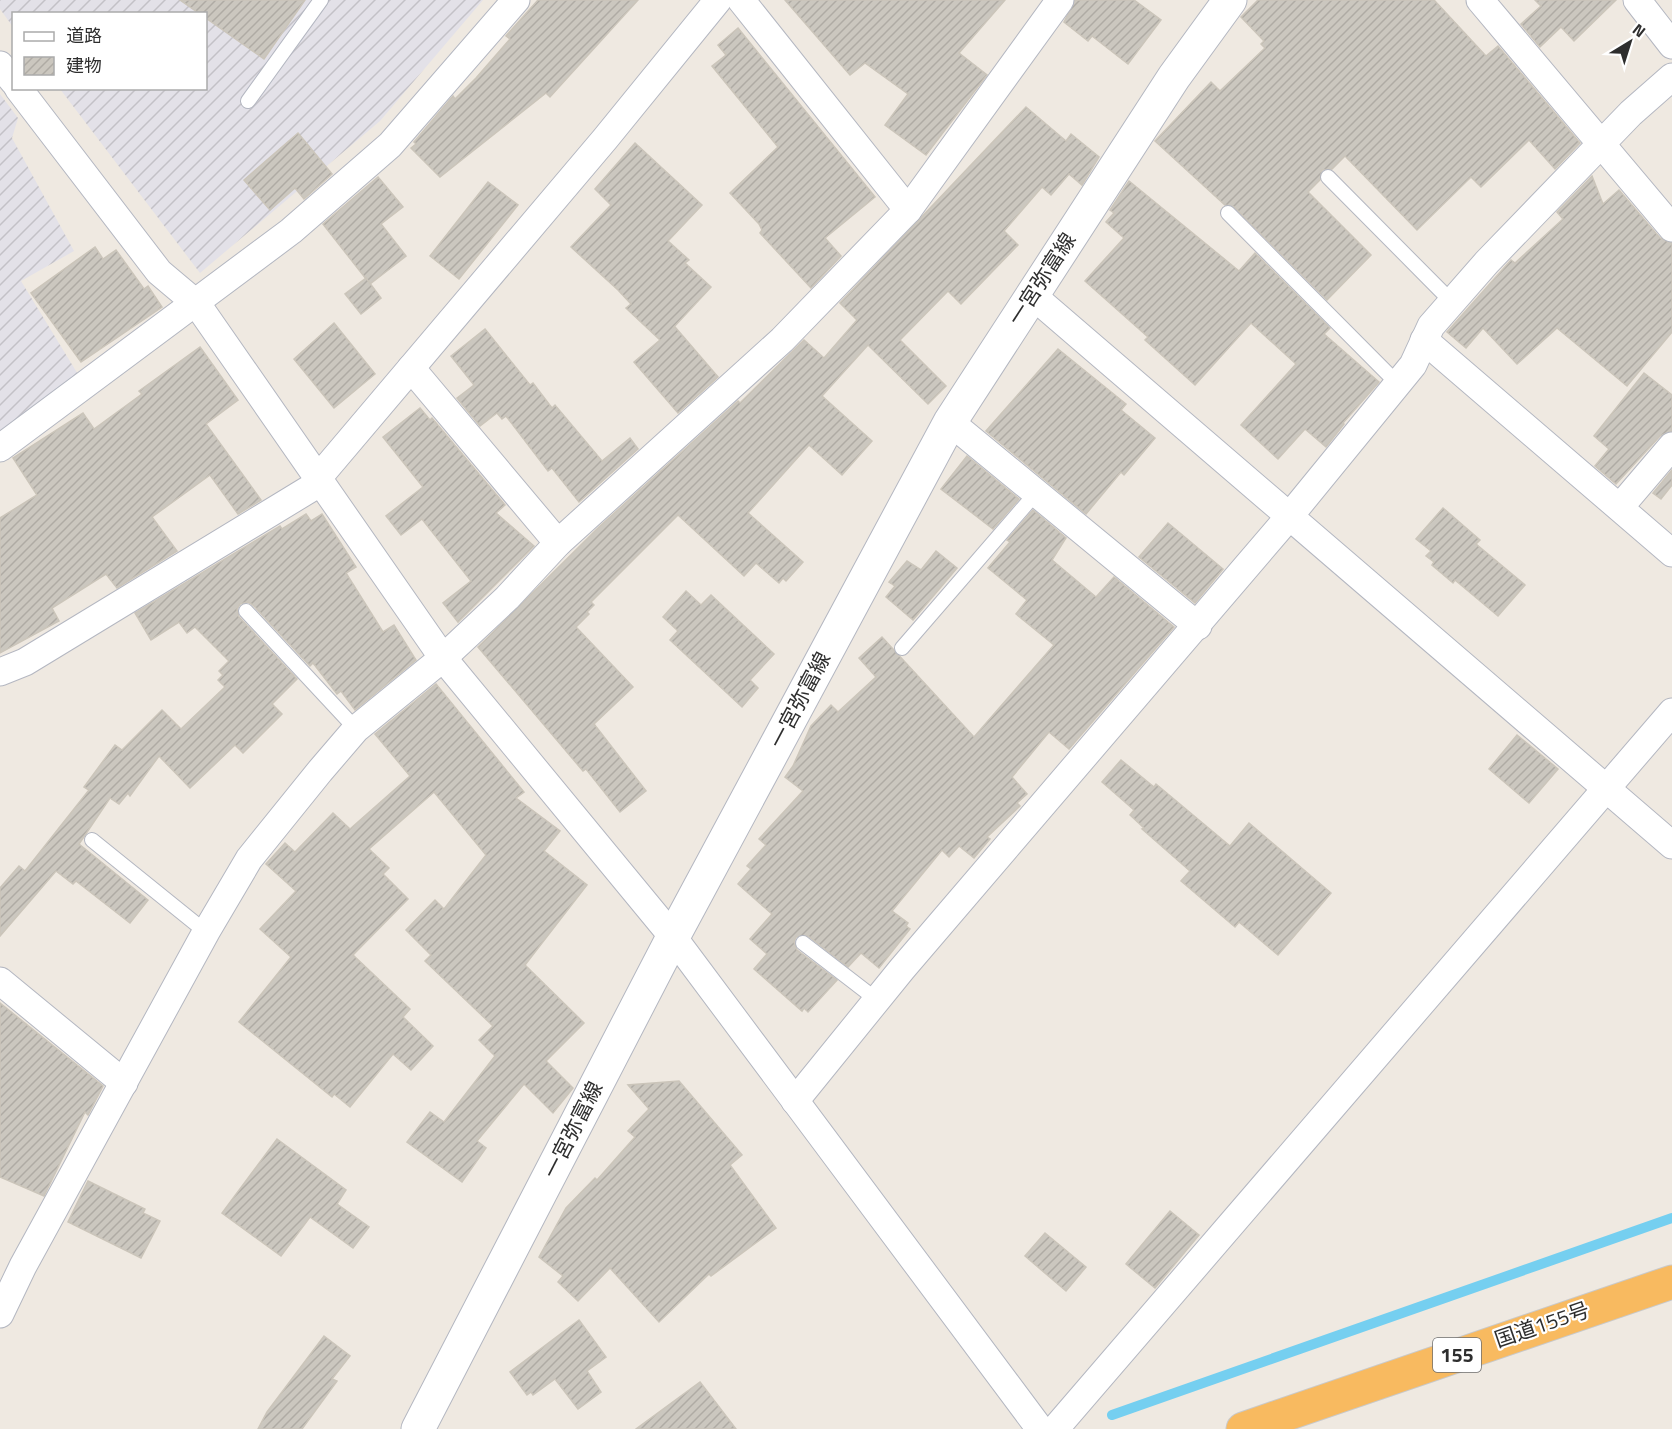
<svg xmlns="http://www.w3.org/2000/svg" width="1672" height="1429" viewBox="0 0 1672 1429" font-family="'Titillium Web','Noto Sans JP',sans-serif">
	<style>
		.industrial { fill: url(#industrial-furrows) }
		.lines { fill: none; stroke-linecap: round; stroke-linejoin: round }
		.stream { stroke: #75cff0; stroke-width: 10 }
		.building { fill: url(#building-hatch); stroke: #cbc5ba; stroke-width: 1.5 }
		.service-casing { stroke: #b4b7c1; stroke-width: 16 }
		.minor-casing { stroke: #b4b7c1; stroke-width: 29 }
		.secondary-casing { stroke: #b4b7c1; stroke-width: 35 }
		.trunk-casing { stroke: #c9c9c9; stroke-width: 35 }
		.service { stroke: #fff; stroke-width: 14 }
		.minor { stroke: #fff; stroke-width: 27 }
		.secondary { stroke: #fff; stroke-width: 33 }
		.trunk { stroke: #f8ba60; stroke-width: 33 }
		.labels { text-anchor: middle; stroke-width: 4.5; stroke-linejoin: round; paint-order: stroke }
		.shield { fill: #fff; stroke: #6d6d6d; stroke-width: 1.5 }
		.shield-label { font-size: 20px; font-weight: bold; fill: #2e2e2e }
		.street-label { font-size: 21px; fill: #2e2e2e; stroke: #fff }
	</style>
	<defs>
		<pattern id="industrial-furrows" width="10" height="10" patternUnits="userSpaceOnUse" patternTransform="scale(1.5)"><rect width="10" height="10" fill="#e3e1e8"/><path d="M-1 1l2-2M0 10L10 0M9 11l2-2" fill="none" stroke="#c3c1c7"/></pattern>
		<pattern id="building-hatch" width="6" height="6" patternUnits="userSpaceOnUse" patternTransform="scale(1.5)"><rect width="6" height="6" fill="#cbc7bf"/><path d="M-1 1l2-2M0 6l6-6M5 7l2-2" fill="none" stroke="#afaba4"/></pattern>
	</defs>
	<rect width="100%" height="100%" fill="#efe9e1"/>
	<g class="industrial">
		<path d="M 0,0 L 483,0 L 380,121 L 200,273 L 60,89 L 206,88 L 206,14 L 14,14 L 13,27 L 0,9 Z"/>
		<path d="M 0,94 L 18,118 L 12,138 L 74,251 L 21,281 L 79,376 L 0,431 Z"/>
	</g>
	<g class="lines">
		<path class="stream" d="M 1112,1415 L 1672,1218"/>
	</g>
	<g class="building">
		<path d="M 180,0 L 305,0 L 264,59 L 206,18 L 206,14 L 200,14 Z"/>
		<path d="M 538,0 L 638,0 L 550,97 L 546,93 L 440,177 L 411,148 L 416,144 L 414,142 L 453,96 L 455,99 L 476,78 L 510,39 L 506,36 Z"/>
		<path d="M 785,0 L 1005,0 L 959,53 L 987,75 L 926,155 L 885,125 L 908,94 L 865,63 L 850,75 Z"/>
		<path d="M 1075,0 L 1134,0 L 1161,20 L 1128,64 L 1092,36 L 1088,41 L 1064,22 Z"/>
		<path d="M 1258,0 L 1434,0 L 1486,56 L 1498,46 L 1580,143 L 1555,169 L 1529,140 L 1481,187 L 1471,177 L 1417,230 L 1345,156 L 1332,169 L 1322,170 L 1320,180 L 1308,192 L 1371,255 L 1327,300 L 1234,207 L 1225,205 L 1155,141 L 1211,82 L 1220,91 L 1265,48 L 1261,44 L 1264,41 L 1241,17 Z"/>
		<path d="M 1535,0 L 1616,0 L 1574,41 L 1561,27 L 1540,47 L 1521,24 L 1541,6 Z"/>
		<path d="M 738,28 L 875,197 L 825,238 L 841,256 L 811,288 L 760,233 L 762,230 L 759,224 L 730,193 L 778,147 L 712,66 L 726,55 L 718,45 Z"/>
		<path d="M 1026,107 L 1066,141 L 1071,134 L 1099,157 L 1082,185 L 1069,174 L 1051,195 L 1042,187 L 1004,231 L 1018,245 L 961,304 L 948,291 L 900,340 L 946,386 L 928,404 L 868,345 L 822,396 L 872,441 L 842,475 L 809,445 L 748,513 L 803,562 L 786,581 L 783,578 L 779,583 L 756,563 L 744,576 L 678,515 L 591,602 L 594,605 L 587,612 L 589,614 L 576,627 L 633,687 L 594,724 L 646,791 L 620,812 L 586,769 L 583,771 L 478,647 L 599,527 L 738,401 L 740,403 L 804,340 L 824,358 L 857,320 L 840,303 Z"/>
		<path d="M 298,133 L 332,174 L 304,199 L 295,188 L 270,210 L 244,180 Z"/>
		<path d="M 635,143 L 702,205 L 668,241 L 689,260 L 685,263 L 711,287 L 673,328 L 675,327 L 718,377 L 678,413 L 634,362 L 660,340 L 626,308 L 631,304 L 618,290 L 571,247 L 611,205 L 595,189 Z"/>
		<path d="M 1592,176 L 1603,204 L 1619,190 L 1660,238 L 1672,243 L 1672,332 L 1627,386 L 1557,328 L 1517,364 L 1483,328 L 1466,348 L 1447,332 L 1511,260 L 1515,263 L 1563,219 L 1557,212 Z"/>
		<path d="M 378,177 L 403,207 L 381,224 L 406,256 L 370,284 L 323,224 Z"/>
		<path d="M 1129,181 L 1239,271 L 1255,253 L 1330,328 L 1324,334 L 1379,382 L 1343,423 L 1344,424 L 1326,447 L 1305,429 L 1278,459 L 1241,425 L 1296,364 L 1251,323 L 1195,385 L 1145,340 L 1148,337 L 1085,281 L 1124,238 L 1106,222 L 1114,213 L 1110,210 Z"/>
		<path d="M 488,182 L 518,205 L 459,279 L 430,256 Z"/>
		<path d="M 95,247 L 103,259 L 116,250 L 144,289 L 148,286 L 162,307 L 81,362 L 31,293 Z"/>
		<path d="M 366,278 L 381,298 L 361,314 L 345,294 Z"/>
		<path d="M 334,323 L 375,374 L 334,408 L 294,359 Z"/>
		<path d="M 485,329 L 530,385 L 533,383 L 552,408 L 555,405 L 602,461 L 630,438 L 638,449 L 579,502 L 552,468 L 548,471 L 506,416 L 502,419 L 497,413 L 480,426 L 457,398 L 474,385 L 451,356 Z"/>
		<path d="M 200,347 L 238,400 L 206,424 L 261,500 L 238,514 L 210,475 L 152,517 L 177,551 L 117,588 L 106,574 L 52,608 L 59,621 L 0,653 L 0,518 L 37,495 L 13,458 L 83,413 L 94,429 L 142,394 L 139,391 Z"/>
		<path d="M 1058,349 L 1126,404 L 1121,410 L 1155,438 L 1124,475 L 1121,472 L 1086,514 L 986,431 Z"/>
		<path d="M 1644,373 L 1672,395 L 1672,431 L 1660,436 L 1616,484 L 1595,466 L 1609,449 L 1594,436 Z"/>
		<path d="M 420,408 L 430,420 L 432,418 L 505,505 L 496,513 L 534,546 L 458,622 L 443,603 L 471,581 L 422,519 L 401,535 L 386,516 L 423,487 L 383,437 Z"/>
		<path d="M 967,456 L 1019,499 L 993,529 L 941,489 Z"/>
		<path d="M 1672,470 L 1672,485 L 1661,499 L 1653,493 Z"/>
		<path d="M 1443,508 L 1480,540 L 1476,544 L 1525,585 L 1498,616 L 1455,580 L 1453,583 L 1432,565 L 1434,562 L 1426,556 L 1431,551 L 1416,539 Z"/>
		<path d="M 1033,510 L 1066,538 L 1052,560 L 1096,597 L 1114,577 L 1174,627 L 1069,749 L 1049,732 L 1012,777 L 1027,794 L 1017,803 L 1020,806 L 987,837 L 990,839 L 974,858 L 959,846 L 949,857 L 942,850 L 892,911 L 908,923 L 906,926 L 910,929 L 879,968 L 861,953 L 848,967 L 808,936 L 796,937 L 794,942 L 797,950 L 837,980 L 808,1012 L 804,1008 L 802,1011 L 754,969 L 767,954 L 750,939 L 772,914 L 738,884 L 751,869 L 747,866 L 766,845 L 759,839 L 803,791 L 785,777 L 793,766 L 811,726 L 831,705 L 838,712 L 876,677 L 859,658 L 882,637 L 974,737 L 1054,645 L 1016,614 L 1027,600 L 988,568 L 1010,542 L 1007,540 Z"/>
		<path d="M 306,514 L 311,521 L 322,514 L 356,567 L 346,573 L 383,632 L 394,625 L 416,660 L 355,710 L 341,691 L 337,694 L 313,663 L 310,666 L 253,605 L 248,602 L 240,604 L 237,609 L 239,617 L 297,679 L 272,704 L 282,714 L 243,753 L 235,745 L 190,788 L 159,756 L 130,796 L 128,793 L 119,804 L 110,798 L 79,844 L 148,900 L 130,923 L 76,881 L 73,884 L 56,871 L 0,936 L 0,888 L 19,866 L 25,871 L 89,790 L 84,787 L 115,745 L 122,750 L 162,710 L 181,729 L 225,687 L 218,680 L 223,675 L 219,671 L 229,661 L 195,627 L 187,633 L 179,622 L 151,640 L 135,613 L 280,526 L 282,529 Z"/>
		<path d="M 1168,523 L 1223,569 L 1195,603 L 1139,557 Z"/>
		<path d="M 936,551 L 957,568 L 913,620 L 886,597 L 895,586 L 889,582 L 907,561 L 921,570 Z"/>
		<path d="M 686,591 L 701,605 L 711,595 L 774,654 L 750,680 L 758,688 L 742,707 L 670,640 L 678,631 L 663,617 Z"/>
		<path d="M 436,684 L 524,792 L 516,798 L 560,831 L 544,851 L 587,885 L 525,965 L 584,1023 L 546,1061 L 573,1088 L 553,1113 L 524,1084 L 477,1141 L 486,1148 L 462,1182 L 407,1142 L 430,1112 L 444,1122 L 495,1056 L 479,1040 L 493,1026 L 425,961 L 431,955 L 406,930 L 435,900 L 444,909 L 486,855 L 434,792 L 369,849 L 389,868 L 383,874 L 408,899 L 353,955 L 410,1009 L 403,1017 L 433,1046 L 411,1070 L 393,1054 L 350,1107 L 334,1094 L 332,1097 L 239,1022 L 291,957 L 260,929 L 296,891 L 266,864 L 285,843 L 295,852 L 333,813 L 350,829 L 410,776 L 375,734 Z"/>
		<path d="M 1517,735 L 1558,769 L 1529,803 L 1489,769 Z"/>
		<path d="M 1121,760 L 1154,787 L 1156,784 L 1230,846 L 1249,823 L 1331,893 L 1278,955 L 1239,922 L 1235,927 L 1181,881 L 1190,871 L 1142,829 L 1144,828 L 1130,815 L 1134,810 L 1102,782 Z"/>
		<path d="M 0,1003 L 103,1086 L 88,1115 L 85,1112 L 44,1196 L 0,1177 Z"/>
		<path d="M 679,1081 L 742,1155 L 730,1165 L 776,1228 L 711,1276 L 709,1274 L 659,1322 L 610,1268 L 578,1301 L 558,1282 L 563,1276 L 539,1257 L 566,1208 L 595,1178 L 597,1180 L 635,1137 L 628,1131 L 649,1109 L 628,1085 Z"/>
		<path d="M 277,1139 L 346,1190 L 337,1204 L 369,1227 L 353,1248 L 310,1217 L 281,1256 L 222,1213 Z"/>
		<path d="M 88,1181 L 145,1209 L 143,1213 L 160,1221 L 141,1258 L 68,1222 Z"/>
		<path d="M 1170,1211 L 1199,1235 L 1155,1288 L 1126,1264 Z"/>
		<path d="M 1045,1233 L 1086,1267 L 1066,1291 L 1025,1256 Z"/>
		<path d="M 579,1320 L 606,1357 L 587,1371 L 601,1392 L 578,1409 L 555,1379 L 533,1395 L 531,1392 L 527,1395 L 510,1372 Z"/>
		<path d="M 324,1336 L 350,1356 L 332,1379 L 337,1381 L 302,1429 L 258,1429 L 267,1412 Z"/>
		<path d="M 700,1382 L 736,1429 L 636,1429 Z"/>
	</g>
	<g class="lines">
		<g class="service-casing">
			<g id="service">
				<path d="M 248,101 L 321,0"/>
				<path d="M 1328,177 L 1452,302"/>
				<path d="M 1228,213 L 1398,384"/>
				<path d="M 246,611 L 356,729"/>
				<path d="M 902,648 L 1036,493"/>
				<path d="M 92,840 L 206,932"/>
				<path d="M 803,943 L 877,1000"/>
			</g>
		</g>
		<g class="minor-casing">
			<g id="minor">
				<path d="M 741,0 L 908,210"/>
				<path d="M 1480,0 L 1672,228"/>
				<path d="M 1637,0 L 1672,45"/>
				<path d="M 0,65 L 14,82"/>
				<path d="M 18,88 L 159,272 L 197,304 L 443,658 L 673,937 L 1040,1429"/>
				<path d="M 1032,295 L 1672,845"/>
				<path d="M 1424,340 L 1672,553"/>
				<path d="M 411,368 L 558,543"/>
				<path d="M 950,422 L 1198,626"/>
				<path d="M 0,448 L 291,231 L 390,145 L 516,0"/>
				<path d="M 318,478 L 605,139 L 718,0"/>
				<path d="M 1620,507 L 1672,446"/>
				<path d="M 0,672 L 25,662 L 321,482"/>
				<path d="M 0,981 L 124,1083"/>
				<path d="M 795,1101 L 902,969 L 1288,518 L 1413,365 L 1431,326 L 1487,262 L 1631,113 L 1672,77"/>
				<path d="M 0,1314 L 23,1266 L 206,932 L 249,859 L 320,771 L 356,729 L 443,658 L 507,598 L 558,543 L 782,340 L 908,210 L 1060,0"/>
				<path d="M 1055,1429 L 1672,712"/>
			</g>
		</g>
		<g class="secondary-casing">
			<path id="secondary" d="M 418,1429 L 673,937 L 950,422 L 1174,77 L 1230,0"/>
		</g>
		<g class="trunk-casing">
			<path id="trunk" d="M 1243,1429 L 1672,1282"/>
		</g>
		<use href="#service" class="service"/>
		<use href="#minor" class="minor"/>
		<use href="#secondary" class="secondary"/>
		<use href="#trunk" class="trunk"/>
	</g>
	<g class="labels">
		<rect class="shield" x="1433" y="1338" width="48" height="34" rx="4.5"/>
		<g class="shield-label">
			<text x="1457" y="1362">155</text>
		</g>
		<g class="street-label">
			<text transform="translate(1042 279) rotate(-57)" y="7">一宮弥富線</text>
			<text transform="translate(800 700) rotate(-62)" y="7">一宮弥富線</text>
			<text transform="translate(573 1130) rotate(-63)" y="7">一宮弥富線</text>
			<text transform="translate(1542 1325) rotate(-19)" y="7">国道155号</text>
		</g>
	</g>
	<rect x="12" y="12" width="195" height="78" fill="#ffffff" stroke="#ababab" stroke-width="1.5"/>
	<rect x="24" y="32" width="30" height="9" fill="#ffffff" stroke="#ababab" stroke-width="1.5"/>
	<text x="66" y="42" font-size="18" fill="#2e2e2e">道路</text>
	<rect x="24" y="57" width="30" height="18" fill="url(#building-hatch)" stroke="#ababab" stroke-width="1.5"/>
	<text x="66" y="72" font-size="18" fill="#2e2e2e">建物</text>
	<g transform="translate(1630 42) rotate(38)" stroke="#ffffff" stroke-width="4.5" paint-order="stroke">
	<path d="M0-4.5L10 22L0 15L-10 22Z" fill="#2e2e2e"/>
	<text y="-9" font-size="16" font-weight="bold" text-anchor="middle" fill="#2e2e2e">N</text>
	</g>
</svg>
